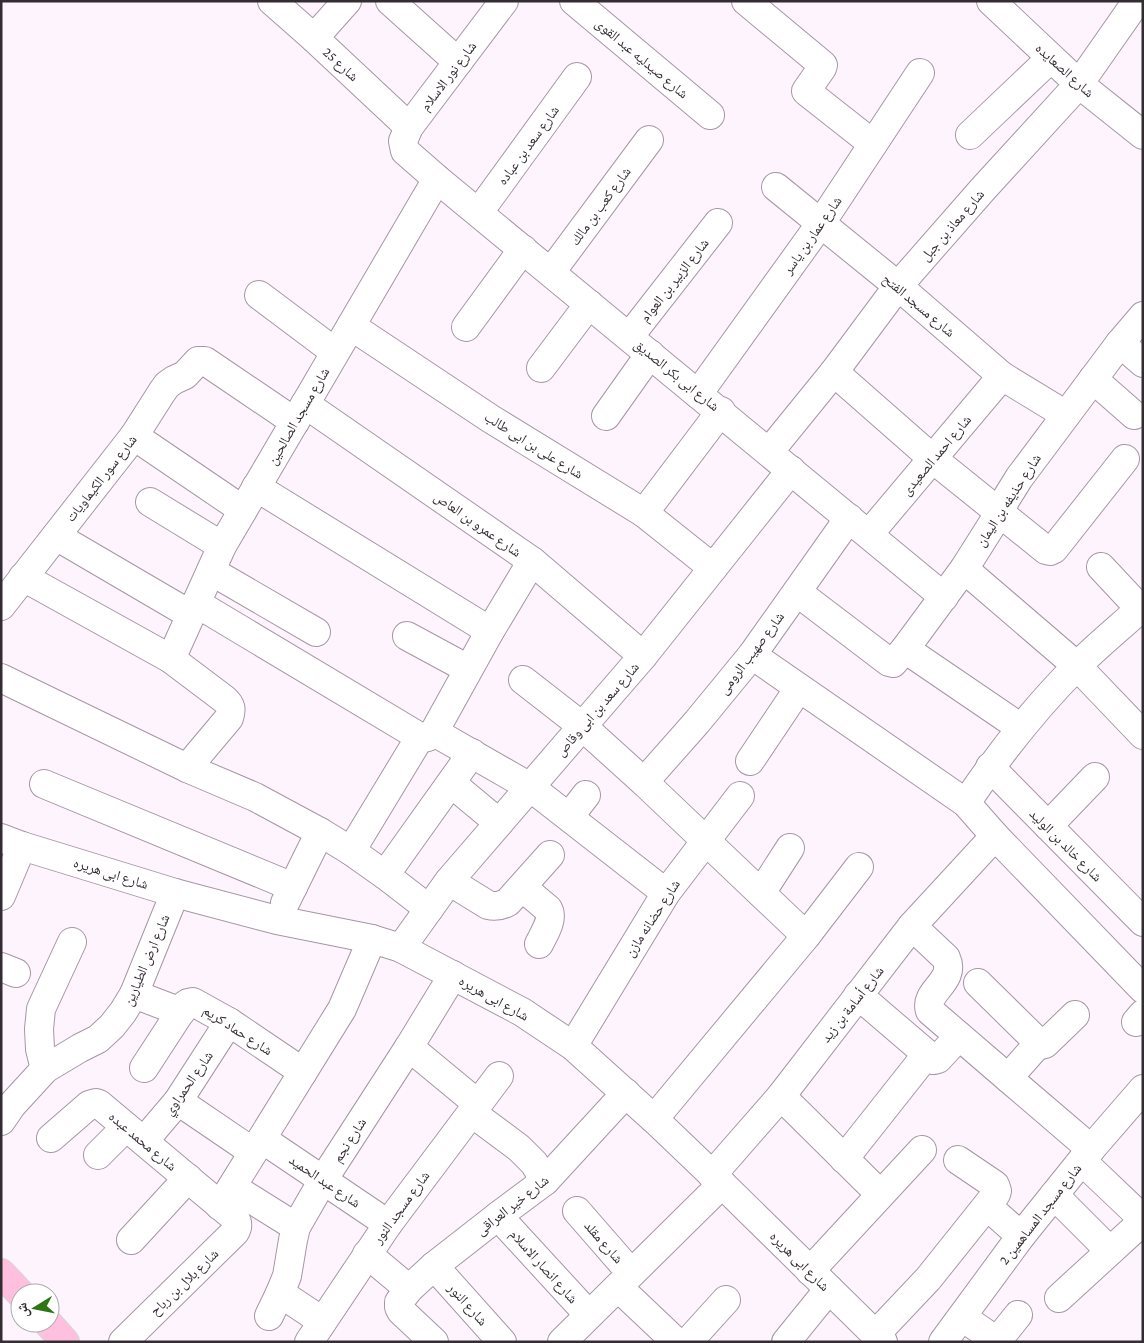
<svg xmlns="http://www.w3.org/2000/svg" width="1144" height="1343" viewBox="0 0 1144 1343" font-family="'Crimson Pro','Noto Naskh Arabic',serif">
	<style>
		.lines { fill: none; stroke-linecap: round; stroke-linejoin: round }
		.minor-casing { stroke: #a696a5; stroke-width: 30 }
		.major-casing { stroke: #d6d5d6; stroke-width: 30 }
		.minor { stroke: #fff; stroke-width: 28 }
		.major { stroke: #ffc0e0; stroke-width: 28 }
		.labels { text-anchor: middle; stroke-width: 5; stroke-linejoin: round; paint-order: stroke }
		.street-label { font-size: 14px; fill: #332c33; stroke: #fff }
	</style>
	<rect width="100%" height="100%" fill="#fef4fe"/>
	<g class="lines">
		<g class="minor-casing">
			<g id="minor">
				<path d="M 272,1 L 314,38 L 409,127"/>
				<path d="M 390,1 L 458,62"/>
				<path d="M 504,1 L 409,127 L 403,141 L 405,151 L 437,179 L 944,597"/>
				<path d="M 574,1 L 710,115"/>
				<path d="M 746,1 L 823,65 L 822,68 L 806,91 L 807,92 L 873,144"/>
				<path d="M 991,1 L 1079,84 L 1143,135"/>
				<path d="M 314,38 L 347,1"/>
				<path d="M 970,135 L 1051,58"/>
				<path d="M 776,187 L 898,286 L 1002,376 L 1066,415"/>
				<path d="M 479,212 L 577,77"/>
				<path d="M 551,272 L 649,140"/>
				<path d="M 259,295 L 335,352"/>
				<path d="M 351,326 L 491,419 L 644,513 L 713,568"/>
				<path d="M 466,327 L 523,249"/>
				<path d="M 629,337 L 718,223"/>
				<path d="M 1120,343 L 1143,363"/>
				<path d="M 541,368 L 589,304"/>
				<path d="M 834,372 L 933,459 L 1046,550 L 1050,551 L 1054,549 L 1125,459"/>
				<path d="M 1093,379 L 1134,415"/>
				<path d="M 698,394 L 821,223 L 920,73"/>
				<path d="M 305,404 L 532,561 L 643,656"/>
				<path d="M 606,416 L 650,354"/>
				<path d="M 134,436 L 243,510"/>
				<path d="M 769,452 L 834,372 L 898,286 L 983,189 L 1079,84 L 1137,1"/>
				<path d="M 256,487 L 490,631"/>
				<path d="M 150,502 L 222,546"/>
				<path d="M 644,513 L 721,411"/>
				<path d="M 869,534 L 1002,376"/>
				<path d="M 56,536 L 191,615"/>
				<path d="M 1101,567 L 1143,612"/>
				<path d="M 964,569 L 1077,666 L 1143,735"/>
				<path d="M 211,571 L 316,632"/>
				<path d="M 23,577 L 171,659 L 224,699 C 231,705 232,709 229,718 L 187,768"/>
				<path d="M 797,592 L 889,662 L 893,663 L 905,649 L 964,569 L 1000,512 L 1006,499 L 1019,478 L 1120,343 L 1143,316"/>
				<path d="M 196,603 L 420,737 C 427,739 430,737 434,732 L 490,631 L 532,561"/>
				<path d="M 1,606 L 134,436 L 162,392 L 167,385 L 174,380 L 185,375 L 198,361 L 205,361 L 295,422"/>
				<path d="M 407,636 L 468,669"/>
				<path d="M 905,649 L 1021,728"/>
				<path d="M 752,655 L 966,803 L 995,836 L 1143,989"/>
				<path d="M 171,659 L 222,546 L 437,179"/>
				<path d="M 1,678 L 187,768 L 255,797 L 320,832 L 351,851 L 385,875 L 429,909"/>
				<path d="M 523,680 L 582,726 L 644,782 L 806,936"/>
				<path d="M 434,732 L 530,787 L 666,893"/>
				<path d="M 750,761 L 799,688"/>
				<path d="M 990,767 L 1143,922"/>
				<path d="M 644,782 L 697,722 L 752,655 L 849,518"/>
				<path d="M 451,783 L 499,823"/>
				<path d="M 44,784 L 293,887"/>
				<path d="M 966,803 C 999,754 1035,708 1077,666 C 1097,646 1119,628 1140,609"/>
				<path d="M 569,817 L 586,795"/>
				<path d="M 1048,826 L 1095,777"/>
				<path d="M 1,838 L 22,846 L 175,893 L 277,920 L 372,939 L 401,948 L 522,1012 L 573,1046 L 654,1119 L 722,1184 L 883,1342"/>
				<path d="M 351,851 L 420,737"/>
				<path d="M 385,875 L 472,753"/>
				<path d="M 449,881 L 488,905 C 496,907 501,906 508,902 L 550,855"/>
				<path d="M 522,887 L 548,909 C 554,919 544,934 539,944"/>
				<path d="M 761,893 L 790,848"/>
				<path d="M 1,896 L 22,846"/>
				<path d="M 285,903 L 320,832"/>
				<path d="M 912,926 L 946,958 C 957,982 923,991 930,1011 L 1008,1078 L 1091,1149"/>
				<path d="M 401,948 L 449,881 L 643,656 L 791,470"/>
				<path d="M 1,967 L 16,973"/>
				<path d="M 978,983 L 1041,1045 L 1045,1044 L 1075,1015"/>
				<path d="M 134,994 L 181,1012"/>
				<path d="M 858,995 L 934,1060 L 938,1059 L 959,1036"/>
				<path d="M 1136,1022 L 1143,1014"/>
				<path d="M 573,1046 L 666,893 L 740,796"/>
				<path d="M 409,1047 L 478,1104"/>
				<path d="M 144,1068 L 185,1005 L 188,1003 L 193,1002 L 229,1022 L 303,1072"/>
				<path d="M 45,1069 L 40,1049 L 39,1029 L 41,1009 L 72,942"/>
				<path d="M 1008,1078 L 1039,1043"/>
				<path d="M 781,1096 L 880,1194"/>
				<path d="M 178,1101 L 253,1152"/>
				<path d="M 472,1113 L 519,1148 L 534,1163 L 545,1181"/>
				<path d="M 654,1119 L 806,936 L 859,867"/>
				<path d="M 1,1121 L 12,1105 L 45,1069 L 80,1048 L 98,1039 L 112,1026 L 123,1012 L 134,994 L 175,893"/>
				<path d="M 51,1138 L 89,1105 L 96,1103 L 99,1104 L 235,1218 C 238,1223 238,1227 235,1232 L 123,1342"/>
				<path d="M 262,1139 L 388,1224"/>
				<path d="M 144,1141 L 178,1101 L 229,1022"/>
				<path d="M 98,1155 L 126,1127"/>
				<path d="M 844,1159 L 927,1054"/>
				<path d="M 1082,1161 L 1143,1219"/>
				<path d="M 712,1175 L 781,1096 L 912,926 L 995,836"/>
				<path d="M 232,1187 L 296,1227"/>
				<path d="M 1054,1195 L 1110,1251"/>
				<path d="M 220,1206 L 342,1009 L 372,939"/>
				<path d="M 987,1206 L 1021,1236"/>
				<path d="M 577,1211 L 631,1273"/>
				<path d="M 498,1216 L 589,1315"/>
				<path d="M 131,1240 L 188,1178"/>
				<path d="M 367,1254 L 409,1289"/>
				<path d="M 434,1266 L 502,1342"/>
				<path d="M 810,1271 L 922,1150"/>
				<path d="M 618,1287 L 676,1342"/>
				<path d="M 280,1293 L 322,1321"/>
				<path d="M 1059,1298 L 1143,1221"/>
				<path d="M 269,1316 L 280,1293 L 287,1276 L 293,1240 L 296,1227 L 323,1180 L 409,1047 L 453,975"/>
				<path d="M 962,1317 L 994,1339 L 998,1340 L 1018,1315"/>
				<path d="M 875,1335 L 928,1279 L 996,1194 L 997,1191 L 995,1185 L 958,1160"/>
				<path d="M 309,1342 L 388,1224 L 499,1076"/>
				<path d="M 434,1342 L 401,1311 L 399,1307 L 399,1302 L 409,1289 L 434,1266 L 498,1216 L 545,1181 L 626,1093"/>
				<path d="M 562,1342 L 722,1184"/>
				<path d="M 688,1342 L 726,1300"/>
				<path d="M 786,1342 L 829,1289"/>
				<path d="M 943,1342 L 1021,1236 L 1091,1149 L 1143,1089"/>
			</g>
		</g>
		<g class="major-casing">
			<g id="major">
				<path d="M 1,1273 L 20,1293"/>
				<path d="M 48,1323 L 65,1342"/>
			</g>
		</g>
		<use href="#minor" class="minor"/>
		<use href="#major" class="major"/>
	</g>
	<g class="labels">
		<g class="street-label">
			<text transform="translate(642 58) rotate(40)" y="5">شارع صيدليه عبد القوى</text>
			<text transform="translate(341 64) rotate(43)" y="5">شارع 25</text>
			<text transform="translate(1065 70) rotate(42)" y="5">شارع الصعايده</text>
			<text transform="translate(448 76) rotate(-53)" y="5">شارع نور الاسلام</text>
			<text transform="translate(528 145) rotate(-54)" y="5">شارع سعد بن عباده</text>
			<text transform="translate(600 206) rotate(-54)" y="5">شارع كعب بن مالك</text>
			<text transform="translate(952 225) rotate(-49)" y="5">شارع معاذ بن جبل</text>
			<text transform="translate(812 235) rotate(-55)" y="5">شارع عمار بن ياسر</text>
			<text transform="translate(674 280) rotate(-52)" y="5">شارع الزبير بن العوام</text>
			<text transform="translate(919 305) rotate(40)" y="5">شارع مسجد الفتح</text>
			<text transform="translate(677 375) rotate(39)" y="5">شارع ابى بكر الصديق</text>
			<text transform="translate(298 416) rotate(-60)" y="5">شارع مسجد الصالحين</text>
			<text transform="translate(534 445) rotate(32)" y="5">شارع على بن ابى طالب</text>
			<text transform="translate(936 455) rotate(-50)" y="5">شارع احمد الصعيدى</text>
			<text transform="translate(101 478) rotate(-52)" y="5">شارع سور الكيماويات</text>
			<text transform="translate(1008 500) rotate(-57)" y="5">شارع حذيفه بن اليمان</text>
			<text transform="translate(478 524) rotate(35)" y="5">شارع عمرو بن العاص</text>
			<text transform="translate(751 653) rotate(-53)" y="5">شارع صهيب الرومى</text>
			<text transform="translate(597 709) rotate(-49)" y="5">شارع سعد بن ابى وقاص</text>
			<text transform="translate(1066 845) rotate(45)" y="5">شارع خالد بن الوليد</text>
			<text transform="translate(111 873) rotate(17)" y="5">شارع ابى هريره</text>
			<text transform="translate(652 918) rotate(-57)" y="5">شارع حضانه مازن</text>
			<text transform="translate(146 960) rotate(-67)" y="5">شارع ارض الطيارين</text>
			<text transform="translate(494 998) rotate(29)" y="5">شارع ابى هريره</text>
			<text transform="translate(852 1004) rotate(-52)" y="5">شارع أسامة بن زيد</text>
			<text transform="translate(238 1030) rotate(33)" y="5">شارع حماد كريم</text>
			<text transform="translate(188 1083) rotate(-55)" y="5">شارع الحمراوي</text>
			<text transform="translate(349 1140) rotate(-57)" y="5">شارع نجم</text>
			<text transform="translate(143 1141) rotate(40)" y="5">شارع محمد عبده</text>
			<text transform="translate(325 1181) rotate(34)" y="5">شارع عبد الحميد</text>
			<text transform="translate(512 1205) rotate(-38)" y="5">شارع خير العراقى</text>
			<text transform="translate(401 1207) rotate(-54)" y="5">شارع مسجد النور</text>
			<text transform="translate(1040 1214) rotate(-52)" y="5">شارع مسجد المساهمين 2</text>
			<text transform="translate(604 1242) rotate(49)" y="5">شارع مقلد</text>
			<text transform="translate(800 1261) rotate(45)" y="5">شارع ابى هريره</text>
			<text transform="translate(544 1266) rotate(48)" y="5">شارع انصار الاسلام</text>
			<text transform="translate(184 1282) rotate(-44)" y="5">شارع بلال بن رباح</text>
			<text transform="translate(468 1304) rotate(48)" y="5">شارع النور</text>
		</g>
	</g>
	<rect width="1144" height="1343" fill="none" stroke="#332c33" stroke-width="5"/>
	<g transform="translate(35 1308) rotate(260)"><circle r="24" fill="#ffffff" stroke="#adabad"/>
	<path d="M0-4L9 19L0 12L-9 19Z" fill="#2f7516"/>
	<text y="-8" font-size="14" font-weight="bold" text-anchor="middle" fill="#332c33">ش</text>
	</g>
</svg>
